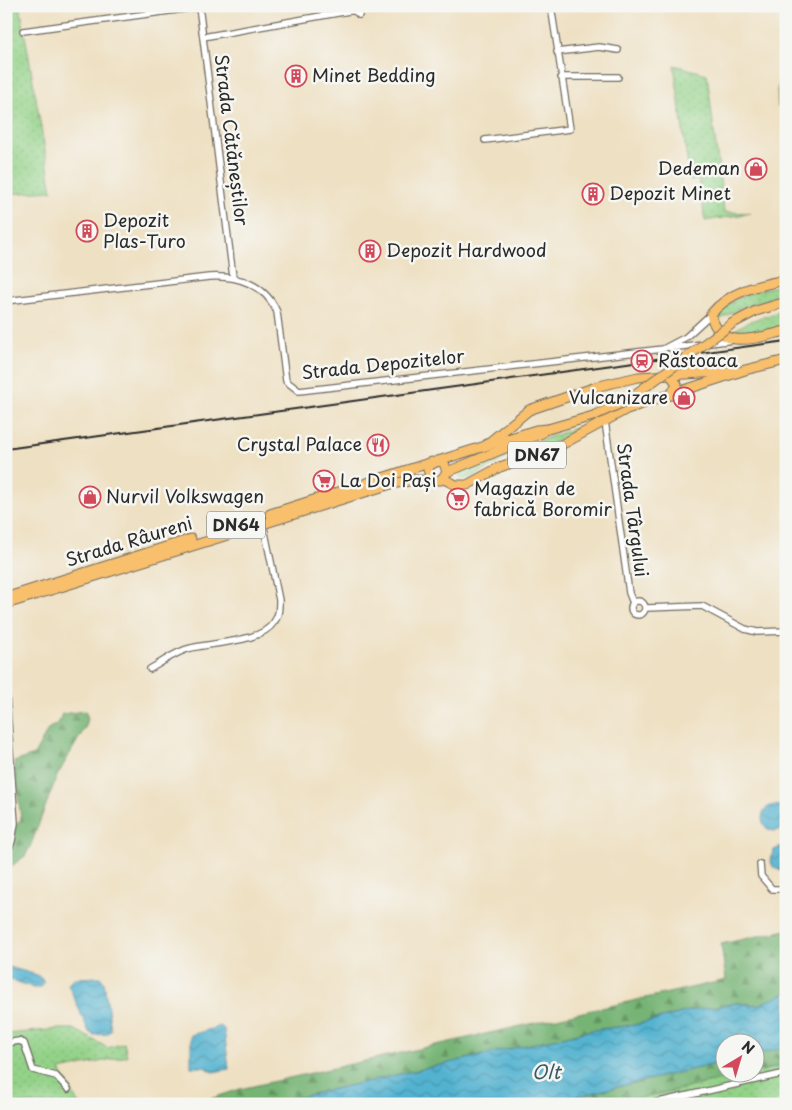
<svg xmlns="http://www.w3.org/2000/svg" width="792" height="1110" viewBox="0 0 792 1110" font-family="'Playpen Sans',sans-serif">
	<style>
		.grass { fill: url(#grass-dots); stroke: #5f7e5a }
		.forest { fill: url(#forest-firs); stroke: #507050 }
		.water { fill: url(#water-waves); stroke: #3e6e7e }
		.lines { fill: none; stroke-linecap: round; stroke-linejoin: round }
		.street-casing { stroke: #6f6a60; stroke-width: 8 }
		.primary-casing { stroke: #6f6a60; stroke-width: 11 }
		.street { stroke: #fff; stroke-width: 5.5 }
		.primary { stroke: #f8bf6c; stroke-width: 9 }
		.rail { stroke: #2b2b2b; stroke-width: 2 }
		.primary-bridge-casing { stroke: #6f6a60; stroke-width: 11; stroke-linecap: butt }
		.primary-bridge { stroke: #f8bf6c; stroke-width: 9 }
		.labels { text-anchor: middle; stroke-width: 5; stroke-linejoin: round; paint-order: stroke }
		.shield { fill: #f6f6f2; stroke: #686867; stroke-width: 1 }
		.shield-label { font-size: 16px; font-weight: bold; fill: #2b2b2b }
		.poi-label { font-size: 18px; fill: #2b2b2b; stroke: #f6f6f2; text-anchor: start }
		.street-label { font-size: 18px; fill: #2b2b2b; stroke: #f6f6f2 }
		.water-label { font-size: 19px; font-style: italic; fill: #395a65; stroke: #f6f6f2 }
	</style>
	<defs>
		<pattern id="grass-dots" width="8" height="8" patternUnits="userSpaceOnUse" patternTransform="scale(1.25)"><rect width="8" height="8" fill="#93d288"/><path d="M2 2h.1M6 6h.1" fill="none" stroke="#7fb476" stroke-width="1.8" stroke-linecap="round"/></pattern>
		<pattern id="forest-firs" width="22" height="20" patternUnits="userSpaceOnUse" patternTransform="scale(1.25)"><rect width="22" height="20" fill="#76b474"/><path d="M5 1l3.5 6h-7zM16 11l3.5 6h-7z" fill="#61935f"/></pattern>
		<pattern id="water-waves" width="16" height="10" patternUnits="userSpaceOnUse" patternTransform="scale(1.25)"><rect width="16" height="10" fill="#52b2d0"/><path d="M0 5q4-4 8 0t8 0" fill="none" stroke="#4491a9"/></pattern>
	</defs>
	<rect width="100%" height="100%" fill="#f6f6f2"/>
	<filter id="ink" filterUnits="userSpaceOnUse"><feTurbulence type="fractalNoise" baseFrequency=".02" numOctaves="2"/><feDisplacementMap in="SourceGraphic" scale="10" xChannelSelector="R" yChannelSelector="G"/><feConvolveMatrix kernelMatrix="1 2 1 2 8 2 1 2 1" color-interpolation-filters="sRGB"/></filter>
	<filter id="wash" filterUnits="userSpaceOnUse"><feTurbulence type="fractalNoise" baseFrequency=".0096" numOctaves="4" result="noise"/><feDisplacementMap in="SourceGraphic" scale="20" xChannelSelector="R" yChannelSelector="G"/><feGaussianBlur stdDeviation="1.12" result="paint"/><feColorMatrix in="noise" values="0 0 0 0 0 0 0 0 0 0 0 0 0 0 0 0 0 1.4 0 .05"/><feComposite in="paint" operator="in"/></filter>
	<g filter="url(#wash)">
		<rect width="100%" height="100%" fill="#eee0c2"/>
		<g class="grass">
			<path d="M 6,6 L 20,6 L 52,191 L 6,194 Z"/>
			<path d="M 674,65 L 707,74 L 724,212 L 751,213 L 705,221 L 699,180 L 690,181 Z"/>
			<path d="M 786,66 L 786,108 L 778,107 L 777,90 Z"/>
			<path d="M 786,284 L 786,294 L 742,307 L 717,321 L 715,314 C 739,294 757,290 786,284 Z"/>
			<path d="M 786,310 L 786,328 L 741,337 L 728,334 L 750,321 Z"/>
			<path d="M 579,427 L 580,429 L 553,444 L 503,460 L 472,477 L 462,479 L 459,476 L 462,470 L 509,451 Z"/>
			<path d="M 59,1029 L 74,1029 L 108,1048 L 124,1043 L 127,1056 L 60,1070 L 79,1104 L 6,1104 L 6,1034 Z"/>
			<path d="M 786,1065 L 786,1104 L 614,1104 Z"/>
		</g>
		<g class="forest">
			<path d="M 85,711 L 88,718 L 86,726 L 57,776 L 30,847 L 25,856 L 6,870 L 6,834 L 21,819 L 14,762 L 34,755 L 49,728 L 58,724 L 62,714 Z"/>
			<path d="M 786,930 L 786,993 L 758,1005 L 737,1003 L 689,1011 L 635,1025 L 593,1030 L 269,1104 L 195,1104 L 240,1089 L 726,980 L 721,944 Z"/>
			<path d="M 786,1047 L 786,1065 L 755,1072 L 754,1055 Z"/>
			<path d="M 724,1062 L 724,1072 L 753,1073 L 614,1104 L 544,1104 Z"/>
		</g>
		<g class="water">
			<circle cx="775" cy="818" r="13"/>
			<path d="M 786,845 L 786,873 L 785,873 L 773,867 L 770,859 L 774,850 Z"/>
			<path d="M 6,966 L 37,975 L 44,981 L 41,987 L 32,987 L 6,978 Z"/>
			<path d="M 100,977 L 104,982 L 111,1030 L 107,1034 L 93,1035 L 89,1032 L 68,984 L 74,978 Z"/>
			<path d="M 786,993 L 786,1047 L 755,1055 L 754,1042 L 724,1042 L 724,1062 L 544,1104 L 269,1104 L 593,1030 L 635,1025 L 689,1011 L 737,1003 L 758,1005 Z"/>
			<path d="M 221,1026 L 224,1029 L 229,1069 L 213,1072 L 204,1067 L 191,1067 L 191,1035 Z"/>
		</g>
	</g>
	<g filter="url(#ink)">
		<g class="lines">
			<g class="street-casing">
				<g id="street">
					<path d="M 199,6 L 233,277"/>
					<path d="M 23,31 L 199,7"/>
					<path d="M 203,37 L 349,11 L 355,11 L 359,15"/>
					<path d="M 557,52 L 599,47 L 618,50"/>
					<path d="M 561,77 L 618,77"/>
					<path d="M 485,140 L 570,129 L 551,6"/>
					<path d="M 6,301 L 209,277 C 237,275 265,284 277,312 L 286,381 L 299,391 L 663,349 L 686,337 L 711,314"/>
					<path d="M 670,348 L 734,340"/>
					<path d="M 605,421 L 629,593 L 633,603"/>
					<circle cx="638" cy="608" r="7"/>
					<path d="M 646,608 L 702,606 L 745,629 L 757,632 L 786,631"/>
					<path d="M 150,669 C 163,662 176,651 191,648 C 213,642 261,643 274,622 C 279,616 279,608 279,600 L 263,523"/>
					<path d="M 6,693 L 15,823 L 12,841 L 6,855"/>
					<path d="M 760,864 L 761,876 L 772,889 L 786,889"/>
					<path d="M 6,1043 L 19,1041 L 24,1043 L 33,1070 L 56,1076 L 68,1089"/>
					<path d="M 650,1104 L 786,1073"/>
				</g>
			</g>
			<g class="primary-casing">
				<g id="primary">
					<path d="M 786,280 C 758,285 730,291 711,314 C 719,353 758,337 786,331"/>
					<path d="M 733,323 L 756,311 L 786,302"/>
					<path d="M 670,374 L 677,384 L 671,395"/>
					<path d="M 487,444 L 529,410 L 599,386 L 638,377 L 735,371"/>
					<path d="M 438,461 L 536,430 L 548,429"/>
					<path d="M 447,472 L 542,433"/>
					<path d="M 444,479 L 456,485 L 467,485 L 500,467 L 561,445 L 627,409 L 745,370 L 786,360"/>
					<path d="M 270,514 L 432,462"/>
					<path d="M 8,597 L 191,539"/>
					<path d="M 6,604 L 391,484 L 415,480 L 441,480 L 447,472 L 444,463 L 438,461 L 430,465 L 428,470 L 432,479"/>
				</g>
			</g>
			<use href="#street" class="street"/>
			<use href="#primary" class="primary"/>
			<path class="rail" d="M 6,449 L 786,341"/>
			<g class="primary-bridge-casing">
				<path id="primary-bridge" d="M 548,429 L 593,416 L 626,401 L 733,323"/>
			</g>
			<use href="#primary-bridge" class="primary-bridge"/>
		</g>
	</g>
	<defs>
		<g id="building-ring" transform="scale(1.125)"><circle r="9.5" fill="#f6f6f2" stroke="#d1495b" stroke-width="1.5"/><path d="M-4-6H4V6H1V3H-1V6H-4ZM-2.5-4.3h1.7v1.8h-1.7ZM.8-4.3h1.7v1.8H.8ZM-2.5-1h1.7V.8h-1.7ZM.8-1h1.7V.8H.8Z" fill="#d1495b"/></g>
		<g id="shop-ring" transform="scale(1.125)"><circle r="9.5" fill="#f6f6f2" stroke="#d1495b" stroke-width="1.5"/><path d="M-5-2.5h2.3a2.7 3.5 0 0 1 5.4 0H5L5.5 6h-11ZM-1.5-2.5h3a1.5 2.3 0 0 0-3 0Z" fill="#d1495b"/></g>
		<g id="station-ring" transform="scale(1.125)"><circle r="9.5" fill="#f6f6f2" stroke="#d1495b" stroke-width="1.5"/><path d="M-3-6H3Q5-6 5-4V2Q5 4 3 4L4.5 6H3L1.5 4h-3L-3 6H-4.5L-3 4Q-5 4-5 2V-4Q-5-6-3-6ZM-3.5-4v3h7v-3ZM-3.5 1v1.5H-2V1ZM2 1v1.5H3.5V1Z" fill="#d1495b"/></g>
		<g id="restaurant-ring" transform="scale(1.125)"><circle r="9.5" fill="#f6f6f2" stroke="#d1495b" stroke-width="1.5"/><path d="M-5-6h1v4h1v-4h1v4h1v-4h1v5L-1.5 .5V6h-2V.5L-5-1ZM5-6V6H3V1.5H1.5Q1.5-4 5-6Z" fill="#d1495b"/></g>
		<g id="supermarket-ring" transform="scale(1.125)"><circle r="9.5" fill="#f6f6f2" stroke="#d1495b" stroke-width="1.5"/><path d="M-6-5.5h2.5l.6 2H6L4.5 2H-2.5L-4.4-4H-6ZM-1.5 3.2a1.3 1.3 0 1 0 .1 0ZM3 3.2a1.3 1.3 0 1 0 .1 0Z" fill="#d1495b"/></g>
	</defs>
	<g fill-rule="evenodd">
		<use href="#building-ring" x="296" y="76"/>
		<use href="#shop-ring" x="756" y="169"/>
		<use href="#building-ring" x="593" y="194"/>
		<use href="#building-ring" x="87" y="231"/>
		<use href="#building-ring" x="370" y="251"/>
		<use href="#station-ring" x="642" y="361"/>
		<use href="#shop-ring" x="684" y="398"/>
		<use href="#restaurant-ring" x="378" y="445"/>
		<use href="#supermarket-ring" x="324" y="481"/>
		<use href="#shop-ring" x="90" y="497"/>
		<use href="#supermarket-ring" x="458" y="499"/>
	</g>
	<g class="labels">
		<g class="shield">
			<rect x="508" y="441.5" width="58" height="27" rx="4"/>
			<rect x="207" y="511.5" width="58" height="27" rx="4"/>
		</g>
		<g class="shield-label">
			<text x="537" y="461">DN67</text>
			<text x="236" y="531">DN64</text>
		</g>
		<g class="poi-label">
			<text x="312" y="82">Minet Bedding</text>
			<text x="740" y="175" text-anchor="end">Dedeman</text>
			<text x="609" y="200">Depozit Minet</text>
			<text x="103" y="227">Depozit<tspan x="103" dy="21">Plas-Turo</tspan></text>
			<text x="386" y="257">Depozit Hardwood</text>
			<text x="658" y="367">Răstoaca</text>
			<text x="668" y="404" text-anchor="end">Vulcanizare</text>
			<text x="362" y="451" text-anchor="end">Crystal Palace</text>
			<text x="340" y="487">La Doi Pași</text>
			<text x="474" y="495">Magazin de<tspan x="474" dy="21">fabrică Boromir</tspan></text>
			<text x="106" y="503">Nurvil Volkswagen</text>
		</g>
		<g class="street-label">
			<text transform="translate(231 140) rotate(83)" y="6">Strada Cătăneștilor</text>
			<text transform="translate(383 365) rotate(-6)" y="6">Strada Depozitelor</text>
			<text transform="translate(632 510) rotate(82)" y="6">Strada Târgului</text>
			<text transform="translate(129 542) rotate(-17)" y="6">Strada Râureni</text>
		</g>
		<g class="water-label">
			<text x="546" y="1079">Olt</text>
		</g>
	</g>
	<rect width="792" height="1110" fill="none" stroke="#f6f6f2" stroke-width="25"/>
	<g transform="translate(740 1058) rotate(38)"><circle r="24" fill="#f6f6f2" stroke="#a5a5a2"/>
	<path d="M0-4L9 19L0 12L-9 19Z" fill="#d1495b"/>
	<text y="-8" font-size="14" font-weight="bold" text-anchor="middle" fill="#2b2b2b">N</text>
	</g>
</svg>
